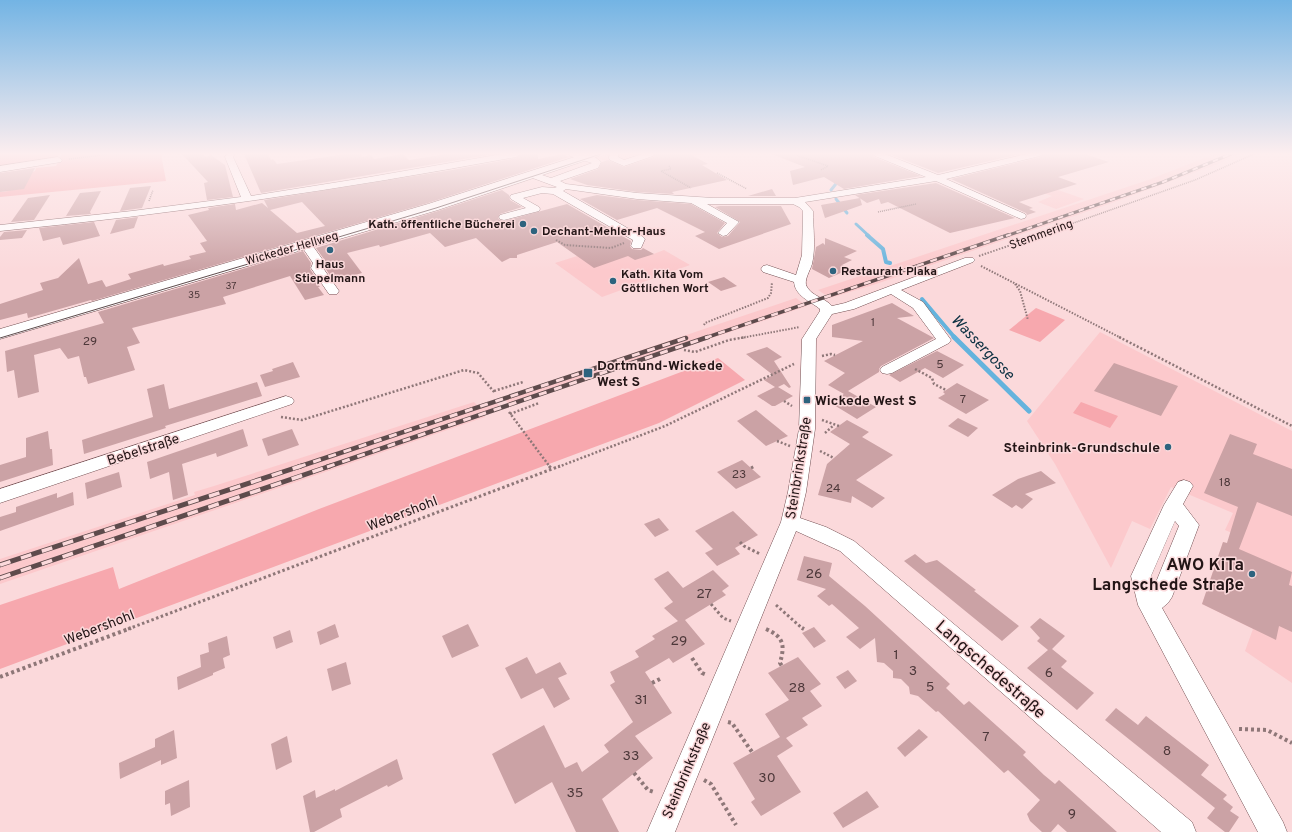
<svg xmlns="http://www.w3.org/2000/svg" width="1292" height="832" viewBox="0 0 1292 832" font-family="Overpass,sans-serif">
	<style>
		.built { fill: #fcc9cc }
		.green { fill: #f7a8ae }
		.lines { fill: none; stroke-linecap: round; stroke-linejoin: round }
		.stream-far2 { stroke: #64b3dd; stroke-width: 3 }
		.stream-far1 { stroke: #64b3dd; stroke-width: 4 }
		.stream { stroke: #64b3dd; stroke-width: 5 }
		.building { fill: #cba2a5; fill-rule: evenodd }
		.minor-casing { stroke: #734f52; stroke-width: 1 }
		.major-casing { stroke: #734f52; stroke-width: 1 }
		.path-far4 { stroke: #8e7778; stroke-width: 1.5; stroke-dasharray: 1 1; stroke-linecap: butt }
		.path-far3 { stroke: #8e7778; stroke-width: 2; stroke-dasharray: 1.5 1.5; stroke-linecap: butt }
		.path-far2 { stroke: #8e7778; stroke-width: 2.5; stroke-dasharray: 2 2; stroke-linecap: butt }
		.path-far1 { stroke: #8e7778; stroke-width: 3; stroke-dasharray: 2.5 2.5; stroke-linecap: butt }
		.path { stroke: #8e7778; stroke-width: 4; stroke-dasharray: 3 3; stroke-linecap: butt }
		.minor { fill: #fff; fill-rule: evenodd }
		.major { fill: #fff; fill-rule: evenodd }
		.tram { stroke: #5e4b4c; stroke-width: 1 }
		.rail-far3-casing { stroke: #5e4b4c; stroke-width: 3 }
		.rail-far2-casing { stroke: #5e4b4c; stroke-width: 3.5 }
		.rail-far1-casing { stroke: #5e4b4c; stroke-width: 4.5 }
		.rail-casing { stroke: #5e4b4c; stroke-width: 5 }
		.rail-far3 { stroke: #fbd9db; stroke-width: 2; stroke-dasharray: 5.5; stroke-linecap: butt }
		.rail-far2 { stroke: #fbd9db; stroke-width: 2.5; stroke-dasharray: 7; stroke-linecap: butt }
		.rail-far1 { stroke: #fbd9db; stroke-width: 3; stroke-dasharray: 8; stroke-linecap: butt }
		.rail { stroke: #fbd9db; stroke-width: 3.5; stroke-dasharray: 11; stroke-linecap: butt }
		.poi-dot { fill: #2d637e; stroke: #fbd9db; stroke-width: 1.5 }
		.labels { text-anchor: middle; stroke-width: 3; stroke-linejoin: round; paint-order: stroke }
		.far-number-label { font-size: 10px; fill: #4d383a }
		.far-poi-label { font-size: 12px; font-weight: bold; fill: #231516; stroke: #fbd9db; text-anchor: start }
		.far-street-label { font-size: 12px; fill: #231516; stroke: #fbd9db }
		.number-label { font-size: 12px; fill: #4d383a }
		.poi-label { font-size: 14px; font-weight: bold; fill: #231516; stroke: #fbd9db; text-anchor: start }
		.street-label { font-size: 14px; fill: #231516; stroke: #fbd9db }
		.near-number-label { font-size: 14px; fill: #4d383a }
		.water-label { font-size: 15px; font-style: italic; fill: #0a2f40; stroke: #fbd9db }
		.near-poi-label { font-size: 17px; font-weight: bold; fill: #231516; stroke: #fbd9db; text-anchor: end }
		.near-street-label { font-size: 17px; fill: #231516; stroke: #fbd9db }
	</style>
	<rect width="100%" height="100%" fill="#fbd9db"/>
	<g class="built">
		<path d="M 608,154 L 704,154 L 622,170 L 597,157 Z"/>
		<path d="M 1214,154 L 1239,154 L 1218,164 L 1109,204 L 876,284 L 830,298 L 818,290 L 1151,179 Z"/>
		<path d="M 987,172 L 1058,190 L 1084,199 L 1056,209 L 1038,202 L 1052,196 Z"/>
		<path d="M 624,244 L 638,253 L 651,255 L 664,250 L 690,265 L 602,297 L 555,263 L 612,245 Z"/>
		<path d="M 796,298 L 807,306 L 510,406 L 503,397 Z"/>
		<path d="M 1100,332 L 1292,431 L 1292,683 L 1245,651 L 1253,629 L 1202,604 L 1223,542 L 1229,544 L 1232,533 L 1225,530 L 1233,513 L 1171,487 L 1150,529 L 1132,521 L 1111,568 L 1055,464 L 1027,421 Z"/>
		<path d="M 495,400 L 501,409 L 484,415 L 485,417 L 0,584 L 0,559 L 195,495 L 194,492 L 214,486 L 474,402 L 477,405 Z"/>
	</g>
	<g class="green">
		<path d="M 0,154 L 59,154 L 57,158 L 0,168 Z"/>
		<path d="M 62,154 L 91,154 L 90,157 L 92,154 L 161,154 L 166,181 L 0,197 L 0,192 L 9,191 L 16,178 L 35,171 L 36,168 L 56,166 Z"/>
		<path d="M 1036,308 L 1065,320 L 1040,342 L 1009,330 Z"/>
		<path d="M 718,358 L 745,380 L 659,423 L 0,669 L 0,605 L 113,567 L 119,589 L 319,509 Z"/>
		<path d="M 1081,402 L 1118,416 L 1110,428 L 1073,413 Z"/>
	</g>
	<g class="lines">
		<g class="stream-far2">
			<path d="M 831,190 L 839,180"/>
			<path d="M 836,199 L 847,213"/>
			<path d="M 856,224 L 869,236"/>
		</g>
		<g class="stream-far1">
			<path d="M 867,235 L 883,249 L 886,262 L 890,263"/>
			<path d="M 922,299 L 955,338"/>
		</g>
		<path class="stream" d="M 954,337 L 1029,411"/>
	</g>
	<g class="building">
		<path d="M 182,154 L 201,154 L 206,157 L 211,155 L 225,165 L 233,197 L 207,200 L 204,183 L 208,182 Z"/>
		<path d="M 244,154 L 268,154 L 271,160 L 273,159 L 277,164 L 347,154 L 360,154 L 362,157 L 371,155 L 374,159 L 403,154 L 409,160 L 447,154 L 494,154 L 261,193 Z"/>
		<path d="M 521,154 L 538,154 L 538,159 L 563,154 L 569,157 L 428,203 L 92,301 L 91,300 L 28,318 L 27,313 L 0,320 L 0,304 L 43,290 L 40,283 L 58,278 L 79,258 L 88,284 L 102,280 L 106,287 L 131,279 L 128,274 L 163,264 L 164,266 L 191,259 L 189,256 L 206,252 L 200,243 L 207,241 L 188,215 L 209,210 L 208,208 L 235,204 L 236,210 L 262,203 L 268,208 L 264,200 L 452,170 L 516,158 ZM 302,202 L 325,226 L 297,233 L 270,210 Z"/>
		<path d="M 655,154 L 690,154 L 708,164 L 702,165 L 727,180 L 672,192 L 674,194 L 637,192 L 587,185 L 570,179 L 598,169 L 602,162 L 608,160 L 624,167 L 653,157 Z"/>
		<path d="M 774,154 L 873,154 L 874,157 L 921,176 L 844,189 L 824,177 L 793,185 L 790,171 L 805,167 L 774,155 Z"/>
		<path d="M 889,154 L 1020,154 L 938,173 Z"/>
		<path d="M 1042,154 L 1085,154 L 1109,162 L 1058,177 L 1077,184 L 1019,202 L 1033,208 L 1029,209 L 1036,212 L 1027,215 L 1026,213 L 951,179 L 1040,157 Z"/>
		<path d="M 35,168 L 24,189 L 0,192 L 0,173 Z"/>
		<path d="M 936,183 L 1015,218 L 950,233 L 888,202 L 881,204 L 879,199 L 867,203 L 855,195 Z"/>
		<path d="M 151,186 L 142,208 L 120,211 L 130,188 Z"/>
		<path d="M 772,189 L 776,196 L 748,196 Z"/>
		<path d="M 502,190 L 509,195 L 510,200 L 522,207 L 500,214 L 498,218 L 500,220 L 504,221 L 567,204 L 631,241 L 630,246 L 632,249 L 641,250 L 643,248 L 654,254 L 635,260 L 628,256 L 594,268 L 557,242 L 517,255 L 517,258 L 510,258 L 502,262 L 476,238 L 445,247 L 430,233 L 380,247 L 379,245 L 347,253 L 362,273 L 334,281 L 325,268 L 326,262 L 316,248 L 438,211 Z"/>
		<path d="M 101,191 L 90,212 L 91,214 L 66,216 L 80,193 Z"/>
		<path d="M 50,195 L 34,220 L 11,222 L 28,198 Z"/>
		<path d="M 597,195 L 637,200 L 691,204 L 725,223 L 717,233 L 722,237 L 728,236 L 740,222 L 715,207 L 720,206 L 781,206 L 791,224 L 719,249 L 695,236 L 705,232 L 657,208 L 617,220 L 580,199 Z"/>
		<path d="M 860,198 L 862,205 L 825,218 L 821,205 Z"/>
		<path d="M 138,217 L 134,228 L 110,234 L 116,220 Z"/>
		<path d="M 94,222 L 100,236 L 63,245 L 60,237 L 43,241 L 39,228 Z"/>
		<path d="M 27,230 L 22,238 L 0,240 L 0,237 L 4,232 Z"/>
		<path d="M 825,238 L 857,251 L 844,257 L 852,260 L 842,265 L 850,269 L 829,278 L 812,269 L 816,247 L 823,243 L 825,245 Z"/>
		<path d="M 303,251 L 311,263 L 310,269 L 320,284 L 318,285 L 320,287 L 318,287 L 324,295 L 305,300 L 290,276 L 223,297 L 226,304 L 132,328 L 140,343 L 127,347 L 135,370 L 88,384 L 86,377 L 84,377 L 79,356 L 68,359 L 60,348 L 34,355 L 39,392 L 18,398 L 14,370 L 7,372 L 5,351 L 104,323 L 98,312 Z"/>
		<path d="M 724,277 L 737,286 L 721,291 L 708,282 Z"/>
		<path d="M 892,303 L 914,316 L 897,318 L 934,338 L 881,366 L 879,369 L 879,372 L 848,391 L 876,407 L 857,419 L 829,402 L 844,394 L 828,385 L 845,373 L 824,361 L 863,341 L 832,337 L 832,325 Z"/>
		<path d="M 767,347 L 782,357 L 774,361 L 791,387 L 789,388 L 784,384 L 778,387 L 793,396 L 775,406 L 772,406 L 757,396 L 775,387 L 764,380 L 773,375 L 746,354 Z"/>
		<path d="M 937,351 L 964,365 L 943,378 L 925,368 L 900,382 L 889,375 Z"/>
		<path d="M 293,362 L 300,377 L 265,387 L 260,375 L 273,371 L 272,369 Z"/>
		<path d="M 1114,363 L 1178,386 L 1161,416 L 1094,391 Z"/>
		<path d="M 257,382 L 262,396 L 165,426 L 166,428 L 84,454 L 82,440 L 153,417 L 147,389 L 164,384 L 169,409 Z"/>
		<path d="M 957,383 L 989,400 L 966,414 L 938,398 L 945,394 L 943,392 Z"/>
		<path d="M 756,410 L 788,436 L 766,446 L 737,421 Z"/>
		<path d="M 958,418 L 978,428 L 968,437 L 948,426 Z"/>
		<path d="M 847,420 L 869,432 L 862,437 L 893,455 L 856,480 L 885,498 L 872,508 L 852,496 L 851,503 L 818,495 L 827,464 L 850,444 L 830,432 Z"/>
		<path d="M 243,429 L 248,446 L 217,457 L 216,453 L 182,464 L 188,495 L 173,500 L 169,472 L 150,479 L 147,462 Z"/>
		<path d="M 292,429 L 299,445 L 268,456 L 262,439 Z"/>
		<path d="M 48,431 L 50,449 L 52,449 L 53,465 L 0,482 L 0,465 L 26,457 L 26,438 Z"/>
		<path d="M 1230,434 L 1257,444 L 1253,454 L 1292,469 L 1292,516 L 1257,502 L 1239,549 L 1292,572 L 1289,585 L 1292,586 L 1292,632 L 1279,626 L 1276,640 L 1202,604 L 1223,542 L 1227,543 L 1238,507 L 1204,493 Z"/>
		<path d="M 742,460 L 761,477 L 736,489 L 717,472 Z"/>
		<path d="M 1041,471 L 1056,483 L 1025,494 L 1033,499 L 1022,509 L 1016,505 L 1012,508 L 992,495 L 1018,479 Z"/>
		<path d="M 119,472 L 122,487 L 87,499 L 85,483 Z"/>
		<path d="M 73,492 L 74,505 L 0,531 L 0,517 L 16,512 L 16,507 L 57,493 L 57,498 Z"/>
		<path d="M 733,511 L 758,535 L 735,548 L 740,554 L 717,566 L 705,553 L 713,549 L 695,531 Z"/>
		<path d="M 659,518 L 669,530 L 655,537 L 644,524 Z"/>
		<path d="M 915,554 L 926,563 L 937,560 L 976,590 L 974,591 L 1019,626 L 1002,641 L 904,561 Z"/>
		<path d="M 804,556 L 832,563 L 829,576 L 865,606 L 950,684 L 946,688 L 964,705 L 969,701 L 1026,752 L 1023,755 L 1044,775 L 1055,784 L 1059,780 L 1117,832 L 1067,832 L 1058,824 L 1051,832 L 1042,832 L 1030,821 L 1027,814 L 1040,800 L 1008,770 L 1004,773 L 938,711 L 936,712 L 918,696 L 910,694 L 909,687 L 901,679 L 893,678 L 893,671 L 884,663 L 877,662 L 875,638 L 860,649 L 846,637 L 859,628 L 832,604 L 829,606 L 817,596 L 826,589 L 797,580 Z"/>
		<path d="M 713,570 L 729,586 L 722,591 L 726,595 L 685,620 L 705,644 L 673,663 L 669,658 L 645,672 L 672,713 L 635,736 L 653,758 L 602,799 L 619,832 L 576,832 L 552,782 L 515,804 L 492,754 L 544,725 L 565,768 L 577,762 L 582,772 L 609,752 L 604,745 L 633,722 L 610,685 L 615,682 L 610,672 L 639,657 L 635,651 L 655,639 L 652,636 L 678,621 L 664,608 L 673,602 L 654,579 L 668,571 L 683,588 Z"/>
		<path d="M 1040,618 L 1065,636 L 1052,649 L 1067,661 L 1061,667 L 1094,693 L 1077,710 L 1027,668 L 1048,650 L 1037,641 L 1040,638 L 1030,627 Z"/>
		<path d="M 335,624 L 339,637 L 320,645 L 317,632 Z"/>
		<path d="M 468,624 L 479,646 L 452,658 L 442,636 Z"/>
		<path d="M 814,627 L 826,641 L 814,648 L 802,633 Z"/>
		<path d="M 290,630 L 293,642 L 276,649 L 273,637 Z"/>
		<path d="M 227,636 L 230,655 L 223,658 L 225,668 L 213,673 L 213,675 L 178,690 L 177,677 L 201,667 L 200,655 L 209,652 L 208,643 Z"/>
		<path d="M 527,657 L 536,674 L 560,662 L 567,674 L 558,678 L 570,699 L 554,708 L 543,688 L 521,699 L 505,668 Z"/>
		<path d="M 798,657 L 821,684 L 810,691 L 822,706 L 802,718 L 808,725 L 786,738 L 793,746 L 777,756 L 801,792 L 761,816 L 751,802 L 755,799 L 733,763 L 780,737 L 765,714 L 789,700 L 768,673 Z"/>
		<path d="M 346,662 L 351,684 L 332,691 L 327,669 Z"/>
		<path d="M 848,670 L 857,681 L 845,689 L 836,677 Z"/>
		<path d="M 1116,708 L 1138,725 L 1146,716 L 1209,765 L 1201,775 L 1227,795 L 1223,799 L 1233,807 L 1230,811 L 1239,817 L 1229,832 L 1225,832 L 1207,818 L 1215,808 L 1105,720 Z"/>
		<path d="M 919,729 L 928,737 L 905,757 L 897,748 Z"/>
		<path d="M 174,730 L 177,758 L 161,765 L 161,760 L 120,779 L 119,763 L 155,747 L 155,739 Z"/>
		<path d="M 287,736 L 292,762 L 276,770 L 271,744 Z"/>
		<path d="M 397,759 L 403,779 L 388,787 L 387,785 L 340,809 L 342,817 L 314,832 L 310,832 L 303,796 L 315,790 L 316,798 L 335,789 L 335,791 Z"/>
		<path d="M 189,780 L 190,807 L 171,816 L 170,803 L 165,805 L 165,791 Z"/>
		<path d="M 867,791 L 879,807 L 843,828 L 833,813 Z"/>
	</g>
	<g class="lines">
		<g class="minor-casing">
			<g id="minor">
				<path d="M 227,154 L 235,154 L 233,157 L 251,196 L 364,178 L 502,154 L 520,154 L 516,157 C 345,189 173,214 0,231 L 0,225 L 132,211 L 241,197 L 225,157 Z"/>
				<path d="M 569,154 C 580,154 593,153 601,162 L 598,168 L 560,181 L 566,184 L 637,193 L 713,198 L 795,198 L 926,177 L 875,156 L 874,154 L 885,154 L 938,175 L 1026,154 L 1041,154 L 1040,156 L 946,179 L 1025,214 L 1026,216 L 1025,218 L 1021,219 L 936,181 L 805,202 L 813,211 C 813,228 816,247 812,264 C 810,271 803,281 807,287 C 812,296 825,298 832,306 L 845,303 L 965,258 L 973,258 L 975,260 L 973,262 L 901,290 L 923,302 L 951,340 L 949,343 L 892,373 L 887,374 L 882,373 L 880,370 L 882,367 L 936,339 L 913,308 L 891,294 L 854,309 L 832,314 L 816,339 L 815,429 L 806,492 L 800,518 L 826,527 L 854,541 L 1192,822 L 1196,832 L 1161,832 L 840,551 L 796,531 L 675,832 L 647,832 L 781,522 L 788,492 L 799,429 L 802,339 L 820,311 L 820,309 C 810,301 795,296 794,282 L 763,272 L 761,269 L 763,266 L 767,265 L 796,275 L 802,255 L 803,211 L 799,207 L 793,204 L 707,204 L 739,222 L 727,235 L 723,236 L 718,233 L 727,223 L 691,203 L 637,199 L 566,189 L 563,191 L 643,237 L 645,239 L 641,248 L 633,248 L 631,246 L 633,240 L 553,194 L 542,193 L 523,198 L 539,207 L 540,209 L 539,211 L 504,220 L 500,219 L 499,217 L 500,215 L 526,208 L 511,199 L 510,197 L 511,195 L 542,187 L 554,188 L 557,187 L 530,177 L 528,175 L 530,173 L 533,172 L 551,178 L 592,163 L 570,156 Z"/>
				<path d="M 610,154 L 618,154 L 618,157 L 624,160 L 642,154 L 654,154 L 653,156 L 624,166 L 610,160 L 609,158 Z"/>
				<path d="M 58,157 L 62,160 L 61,162 L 0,172 L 0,166 Z"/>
				<path d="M 306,241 L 310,242 L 325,263 L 323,268 L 339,291 L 337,294 L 329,294 L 311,268 L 313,263 L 300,244 Z"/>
				<path d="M 286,396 L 292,398 L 294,401 L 292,404 L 0,503 L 0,489 Z"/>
				<path d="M 1184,480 L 1190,482 L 1193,486 L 1183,504 L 1199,525 L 1172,597 L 1168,603 L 1162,608 L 1283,822 L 1287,832 L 1258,832 L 1138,605 L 1131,576 L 1164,505 L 1178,482 ZM 1175,521 L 1179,526 L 1154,587 L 1151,576 Z"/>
			</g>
		</g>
		<g class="major-casing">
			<path id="major" d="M 584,154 L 600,154 L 599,156 L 438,210 L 0,339 L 0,329 L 428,204 Z"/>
		</g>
		<g class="path-far4">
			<path d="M 793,154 L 828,166 L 821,170"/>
			<path d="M 116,155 L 119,154"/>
			<path d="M 69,159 L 110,154"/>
			<path d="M 669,166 L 671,169 L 661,171 L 691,188"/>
			<path d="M 717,173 L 747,189"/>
			<path d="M 149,201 L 153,190"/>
			<path d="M 878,212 L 916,204"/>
			<path d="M 1037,236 L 1195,180 L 1254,154"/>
		</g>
		<g class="path-far3">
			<path d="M 556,240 L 565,245 L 611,248 L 624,243"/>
			<path d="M 979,256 L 1040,235"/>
			<path d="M 981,266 L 1121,338"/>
			<path d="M 1015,284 L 1020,291 L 1028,320"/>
			<path d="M 704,325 L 705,323 L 768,298 L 771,293 L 772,282"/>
			<path d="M 741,338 L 800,327"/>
		</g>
		<g class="path-far2">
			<path d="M 1119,337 L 1292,426"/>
			<path d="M 684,350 L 695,352 L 729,340 L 746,337"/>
			<path d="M 822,356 L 831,354 L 835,355"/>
			<path d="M 915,369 L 932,378 L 934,384 L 946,390"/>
			<path d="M 494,391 L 523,382"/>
			<path d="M 784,401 L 792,406"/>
			<path d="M 509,412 L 550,467"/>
			<path d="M 510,414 L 539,403"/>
			<path d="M 281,417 L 302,420 L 464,370 L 478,373 L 495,393"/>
			<path d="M 822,420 L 839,426"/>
			<path d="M 825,433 L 834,425"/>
			<path d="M 777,441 L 790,446"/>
			<path d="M 820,451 L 834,458"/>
			<path d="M 558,467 L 665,426 L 794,364"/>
		</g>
		<g class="path-far1">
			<path d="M 549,466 L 552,469"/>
			<path d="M 751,468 L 755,466"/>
			<path d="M 740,542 L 744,546 L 760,554"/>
			<path d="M 711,604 L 723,618 L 731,621"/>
			<path d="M 776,605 L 803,629"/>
			<path d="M 128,629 L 560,466"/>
		</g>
		<g class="path">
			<path d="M 802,628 L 804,629"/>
			<path d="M 766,629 C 784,637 785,645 780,663 L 782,666"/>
			<path d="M 692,658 L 702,673 L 707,675"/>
			<path d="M 0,677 L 131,628"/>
			<path d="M 652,683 L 660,679"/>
			<path d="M 728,722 L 732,723 L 752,752"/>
			<path d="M 1239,729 L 1267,730 L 1292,743"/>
			<path d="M 634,773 L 648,790 L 654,792"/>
			<path d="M 704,780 L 711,784 L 736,825"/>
		</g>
		<use href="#minor" class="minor"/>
		<use href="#major" class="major"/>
		<path class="tram" d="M 0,338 L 436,208 L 601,154"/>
		<g class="rail-far3-casing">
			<path id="rail-far3" d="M 1006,236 L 1163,182 L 1231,154"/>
		</g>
		<g class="rail-far2-casing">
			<path id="rail-far2" d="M 705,338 L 1008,235"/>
		</g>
		<g class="rail-far1-casing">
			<g id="rail-far1">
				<path d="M 298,467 L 686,338"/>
				<path d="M 327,467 L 708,337"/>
			</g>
		</g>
		<g class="rail-casing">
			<g id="rail">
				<path d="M 0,565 L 301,466"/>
				<path d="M 0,578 L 330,466"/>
			</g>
		</g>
		<use href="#rail-far3" class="rail-far3"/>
		<use href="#rail-far2" class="rail-far2"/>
		<use href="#rail-far1" class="rail-far1"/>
		<use href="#rail" class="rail"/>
	</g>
	<linearGradient id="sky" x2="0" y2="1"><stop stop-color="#73b4e4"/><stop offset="0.57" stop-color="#fdeeef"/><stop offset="1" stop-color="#fdeeef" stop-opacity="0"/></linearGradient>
	<rect width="1292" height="270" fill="url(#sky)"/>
	<g class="poi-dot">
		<circle cx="523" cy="224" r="4"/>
		<circle cx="534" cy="231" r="4"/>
		<circle cx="330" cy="250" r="4"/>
		<circle cx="833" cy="271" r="4"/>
		<circle cx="613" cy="281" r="4"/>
		<rect x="583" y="368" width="10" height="10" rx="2"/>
		<rect x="803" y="396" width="8" height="8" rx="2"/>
		<circle cx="1168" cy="447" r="4"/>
		<circle cx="1252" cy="574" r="4"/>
	</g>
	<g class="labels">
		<g class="far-number-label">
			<text x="231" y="289">37</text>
			<text x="194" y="298">35</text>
		</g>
		<g class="far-poi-label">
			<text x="515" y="228" text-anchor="end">Kath. öffentliche Bücherei</text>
			<text x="542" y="235">Dechant-Mehler-Haus</text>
			<text x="330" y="268" text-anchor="middle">Haus<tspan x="330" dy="14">Stiepelmann</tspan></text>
			<text x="841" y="275">Restaurant Plaka</text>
			<text x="621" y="278">Kath. Kita Vom<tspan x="621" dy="14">Göttlichen Wort</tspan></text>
		</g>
		<g class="far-street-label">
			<text transform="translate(1041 234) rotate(-20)" y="4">Stemmering</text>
			<text transform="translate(292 248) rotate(-16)" y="4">Wickeder Hellweg</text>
		</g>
		<g class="number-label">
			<text x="873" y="326">1</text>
			<text x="90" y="345">29</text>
			<text x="940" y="368">5</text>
			<text x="963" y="403">7</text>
			<text x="739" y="478">23</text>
			<text x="1225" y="486">18</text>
			<text x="833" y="492">24</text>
		</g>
		<g class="poi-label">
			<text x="597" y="370">Dortmund-Wickede<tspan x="597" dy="16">West S</tspan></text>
			<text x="815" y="405">Wickede West S</text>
			<text x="1160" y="452" text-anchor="end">Steinbrink-Grundschule</text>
		</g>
		<g class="street-label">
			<text transform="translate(143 449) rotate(-18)" y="5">Bebelstraße</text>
			<text transform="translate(798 468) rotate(-81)" y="5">Steinbrinkstraße</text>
			<text transform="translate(402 513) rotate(-21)" y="5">Webershohl</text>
			<text transform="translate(99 627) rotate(-21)" y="5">Webershohl</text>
			<text transform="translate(686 770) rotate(-67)" y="5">Steinbrinkstraße</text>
		</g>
		<g class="near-number-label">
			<text x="814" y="578">26</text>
			<text x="704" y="598">27</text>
			<text x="679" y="645">29</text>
			<text x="896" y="659">1</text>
			<text x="913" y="675">3</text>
			<text x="1049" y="677">6</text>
			<text x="930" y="691">5</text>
			<text x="797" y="692">28</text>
			<text x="641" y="704">31</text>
			<text x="986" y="741">7</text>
			<text x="1167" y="755">8</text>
			<text x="631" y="760">33</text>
			<text x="767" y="782">30</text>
			<text x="575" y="797">35</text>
			<text x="1072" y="818">9</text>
		</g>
		<g class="water-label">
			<text transform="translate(983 347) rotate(46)" y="5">Wassergosse</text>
		</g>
		<g class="near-poi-label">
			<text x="1244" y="570">AWO KiTa<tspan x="1244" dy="20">Langschede Straße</tspan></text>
		</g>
		<g class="near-street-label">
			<text transform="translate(991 669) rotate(41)" y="6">Langschedestraße</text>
		</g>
	</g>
</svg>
